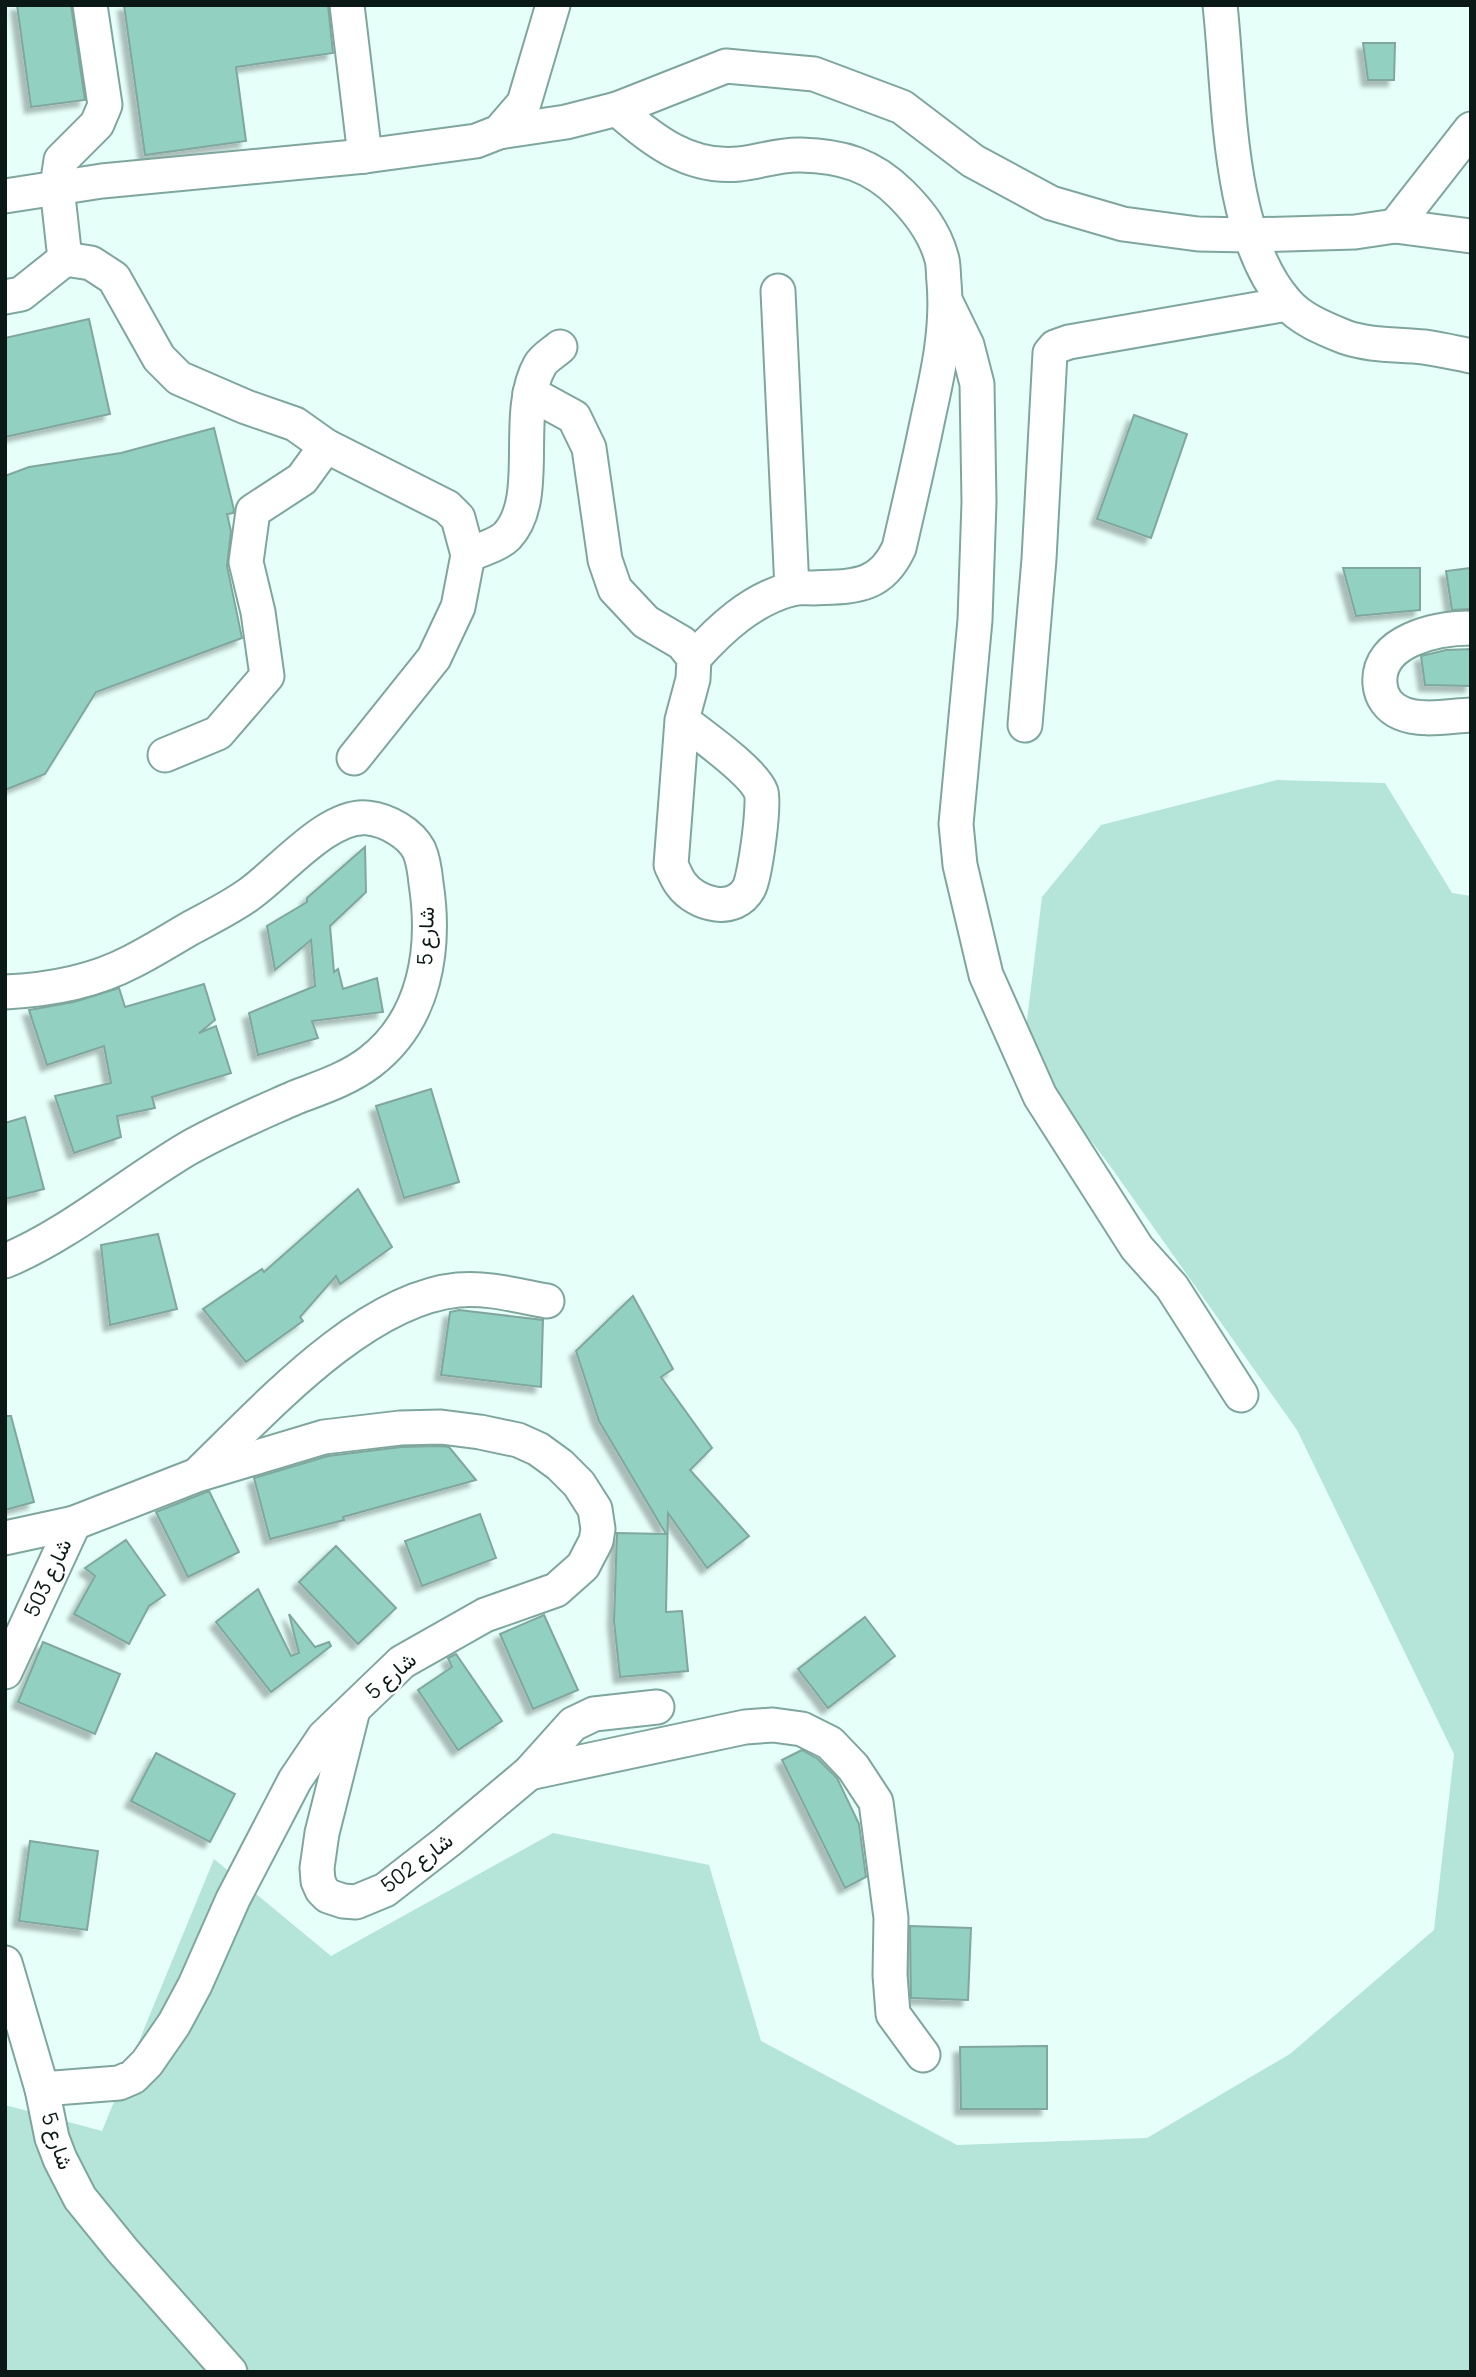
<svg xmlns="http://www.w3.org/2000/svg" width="1476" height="2377" viewBox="0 0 1476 2377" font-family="Manrope,Vazirmatn,sans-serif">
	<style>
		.green { fill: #b5e4d9 }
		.building { fill: #92d0c2; stroke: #80a79e; stroke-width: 2; filter: url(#shadow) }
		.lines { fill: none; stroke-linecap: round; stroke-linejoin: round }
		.minor-casing { stroke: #7fa69d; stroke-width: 37 }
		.minor { stroke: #fff; stroke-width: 33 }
		.labels { text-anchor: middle; stroke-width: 5; stroke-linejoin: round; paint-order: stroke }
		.street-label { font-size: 21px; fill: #0a1916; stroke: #fff }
	</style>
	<defs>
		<filter id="shadow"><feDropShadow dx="-6" dy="6" stdDeviation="2" flood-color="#0004"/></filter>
	</defs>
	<rect width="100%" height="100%" fill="#e6fff9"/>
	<path class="green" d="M 1277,780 L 1385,783 L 1452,893 L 1471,896 L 1471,2372 L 5,2372 L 5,2105 L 102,2131 L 214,1859 L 331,1956 L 553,1833 L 709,1865 L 761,2041 L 957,2145 L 1147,2138 L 1290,2054 L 1434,1930 L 1454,1754 L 1297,1430 L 1108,1163 L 1023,1053 L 1042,897 L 1101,825 Z"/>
	<g class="building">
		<path d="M 17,5 L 71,5 L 85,100 L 31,107 Z"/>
		<path d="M 124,5 L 328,5 L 333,53 L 236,67 L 246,141 L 145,155 Z"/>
		<path d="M 1363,43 L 1395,43 L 1394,80 L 1368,80 Z"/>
		<path d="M 89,319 L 110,414 L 5,437 L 5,338 Z"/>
		<path d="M 1134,415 L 1187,434 L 1151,538 L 1097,519 Z"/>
		<path d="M 214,428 L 234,510 L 233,513 L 227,514 L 231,531 L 227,566 L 242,638 L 96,692 L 45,774 L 5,790 L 5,476 L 29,467 L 121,453 Z"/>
		<path d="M 1343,568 L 1420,568 L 1420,610 L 1356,616 Z"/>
		<path d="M 1471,568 L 1471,609 L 1452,610 L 1446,571 Z"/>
		<path d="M 1471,649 L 1471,686 L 1425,685 L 1421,656 L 1446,650 Z"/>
		<path d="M 365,847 L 366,892 L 330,926 L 334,972 L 338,969 L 343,989 L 377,978 L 383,1012 L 312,1021 L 318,1038 L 258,1055 L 249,1013 L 315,986 L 311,940 L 275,970 L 267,926 L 307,902 L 307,898 Z"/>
		<path d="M 204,984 L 215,1020 L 199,1033 L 216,1026 L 231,1073 L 152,1097 L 155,1108 L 117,1116 L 121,1137 L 74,1153 L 55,1096 L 111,1083 L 104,1046 L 47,1065 L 29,1010 L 74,1002 L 119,988 L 125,1007 Z"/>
		<path d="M 431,1089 L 459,1182 L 404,1198 L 376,1106 Z"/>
		<path d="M 25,1117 L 44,1189 L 5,1199 L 5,1123 Z"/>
		<path d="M 358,1189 L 392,1247 L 340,1284 L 336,1276 L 300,1317 L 303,1321 L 246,1362 L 203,1309 L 262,1269 L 264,1272 Z"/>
		<path d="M 158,1234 L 177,1309 L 110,1325 L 101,1245 Z"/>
		<path d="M 633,1296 L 673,1369 L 661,1377 L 712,1448 L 690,1470 L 749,1536 L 707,1568 L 668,1513 L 666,1612 L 682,1611 L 688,1671 L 620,1677 L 614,1621 L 617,1533 L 666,1534 L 599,1421 L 576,1351 Z"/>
		<path d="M 459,1310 L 543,1320 L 541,1387 L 441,1375 L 450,1312 Z"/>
		<path d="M 5,1416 L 11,1416 L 34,1502 L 5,1510 Z"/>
		<path d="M 440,1446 L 449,1447 L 476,1480 L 343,1517 L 344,1520 L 270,1539 L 254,1478 L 328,1456 L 401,1447 Z"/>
		<path d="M 209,1491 L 239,1552 L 188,1577 L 156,1512 Z"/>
		<path d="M 480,1514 L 496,1558 L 422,1586 L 405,1541 Z"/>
		<path d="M 126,1540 L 165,1595 L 149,1606 L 129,1644 L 74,1614 L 95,1576 L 85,1568 Z"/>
		<path d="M 336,1546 L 396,1608 L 358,1644 L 299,1582 Z"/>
		<path d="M 258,1589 L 291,1656 L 299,1653 L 289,1614 L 315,1647 L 329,1642 L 331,1646 L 271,1692 L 216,1622 Z"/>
		<path d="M 544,1615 L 578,1690 L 533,1709 L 500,1634 Z"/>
		<path d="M 865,1617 L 895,1656 L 828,1708 L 798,1669 Z"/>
		<path d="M 43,1642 L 120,1674 L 95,1734 L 18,1702 Z"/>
		<path d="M 456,1654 L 502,1721 L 458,1750 L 418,1690 L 452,1667 L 448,1658 Z"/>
		<path d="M 802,1750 L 818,1759 L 837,1778 L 859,1824 L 866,1877 L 845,1888 L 782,1760 Z"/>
		<path d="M 156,1753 L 235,1794 L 210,1842 L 131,1801 Z"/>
		<path d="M 30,1841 L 98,1851 L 87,1930 L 19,1921 Z"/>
		<path d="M 910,1926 L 971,1928 L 968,2000 L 911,1998 Z"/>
		<path d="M 1047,2046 L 1047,2109 L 961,2109 L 960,2047 Z"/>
	</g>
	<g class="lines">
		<g class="minor-casing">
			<g id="minor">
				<path d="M 347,5 L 365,156"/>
				<path d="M 1220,5 C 1230,94 1226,233 1286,302 C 1300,319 1325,329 1345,337 C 1371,346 1397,344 1424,347 C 1439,349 1456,353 1471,356"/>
				<path d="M 617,109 C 652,140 689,169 739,164 C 760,162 779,154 801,155 C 842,156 872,165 901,194 C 919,212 934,231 941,256 C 944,264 943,274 944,282 C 948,329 938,373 928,418 C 919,462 909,505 899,548 C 880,589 853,586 813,588 C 806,588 797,587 791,589 C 751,600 721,628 694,658"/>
				<path d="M 499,132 L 566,122 L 617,109 L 726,66 L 814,74 L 902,107 L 973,161 L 1051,203 L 1123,224 L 1198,234 L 1249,235 L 1355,232 L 1395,226 L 1471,236"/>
				<path d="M 5,196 L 102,181 L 365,156 L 476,141 L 499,132 L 524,103 L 553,5"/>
				<path d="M 1395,226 L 1471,129"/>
				<path d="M 65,259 L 91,263 L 114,278 L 159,358 L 179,378 L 246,407 L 295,424 L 326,446 L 302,479 L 253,511 L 246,562 L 258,612 L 267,676 L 218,733 L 165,755"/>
				<path d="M 778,291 L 792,589"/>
				<path d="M 5,297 L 21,294 L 65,259 L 57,187 L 61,160 L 97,124 L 105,105 L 90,5"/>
				<path d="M 946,302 L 967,345 L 977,384 L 979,502 L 975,620 L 956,824 L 960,865 L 986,975 L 1040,1096 L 1137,1248 L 1172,1287 L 1241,1395"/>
				<path d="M 530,393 L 574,417 L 589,448 L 605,560 L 615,589 L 646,622 L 682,643 L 694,658 L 693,679 L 682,720 L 671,865 C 674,871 677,879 681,884 C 696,905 735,915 749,888 C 755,877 765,804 761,792 C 753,771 701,735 682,720"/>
				<path d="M 326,446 L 447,507 L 458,518 L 468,555 L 458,607 L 434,658 L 354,758"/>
				<path d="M 468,555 C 479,550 498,545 507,536 C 543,498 512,414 540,365 C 544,358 553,353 560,347"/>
				<path d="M 1471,628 C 1438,628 1376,640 1380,684 C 1381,697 1389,708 1401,713 C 1421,722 1449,716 1471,715"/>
				<path d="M 1025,725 L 1039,559 L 1050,353 L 1055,347 L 1069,342 L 1287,304"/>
				<path d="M 5,992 C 47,990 93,982 131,962 C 151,952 170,940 189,929 C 209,918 230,908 248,895 C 279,874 328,813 368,818 C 387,820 410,833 419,850 C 423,859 425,873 426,883 C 436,948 426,1019 370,1062 C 348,1079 320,1088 294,1098 C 258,1114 222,1129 187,1149 C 128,1184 68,1235 5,1261"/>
				<path d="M 201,1471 C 266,1408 364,1299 458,1290 C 487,1287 519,1296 547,1301"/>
				<path d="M 5,1538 L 74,1523 L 197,1475 L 324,1437 L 400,1428 L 441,1427 L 480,1432 L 518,1440 L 538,1449 L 560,1465 L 579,1484 L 595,1509 L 598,1529 L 596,1541 L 583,1566 L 556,1590 L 485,1615 L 402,1662 L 324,1737 L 295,1780 L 233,1899 L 195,1985 L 174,2024 L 147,2063 L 133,2077 L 119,2083 L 42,2089"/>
				<path d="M 5,1672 L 74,1523"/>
				<path d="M 353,1710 L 322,1833 L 317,1868 L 318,1881 L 322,1890 L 328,1896 L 343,1901 L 356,1902 L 385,1890 L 448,1841 L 529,1773 L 573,1724 L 594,1714 L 657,1707"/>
				<path d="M 529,1773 L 745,1727 L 773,1725 L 802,1729 L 830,1743 L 853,1767 L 876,1802 L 891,1918 L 890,1975 L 893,2014 L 923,2055"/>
				<path d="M 5,1963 L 42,2089 L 52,2138 L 60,2159 L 80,2198 L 123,2251 L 230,2372"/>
			</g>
		</g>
		<use href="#minor" class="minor"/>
	</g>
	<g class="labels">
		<g class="street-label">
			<text transform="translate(426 936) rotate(-88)" y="7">شارع 5</text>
			<text transform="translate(48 1578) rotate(-65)" y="7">شارع 503</text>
			<text transform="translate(391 1676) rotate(-41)" y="7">شارع 5</text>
			<text transform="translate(417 1863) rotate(-37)" y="7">شارع 502</text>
			<text transform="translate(57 2141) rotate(72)" y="7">شارع 5</text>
		</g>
	</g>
	<rect width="1476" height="2377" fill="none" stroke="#0a1916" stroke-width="14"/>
</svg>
